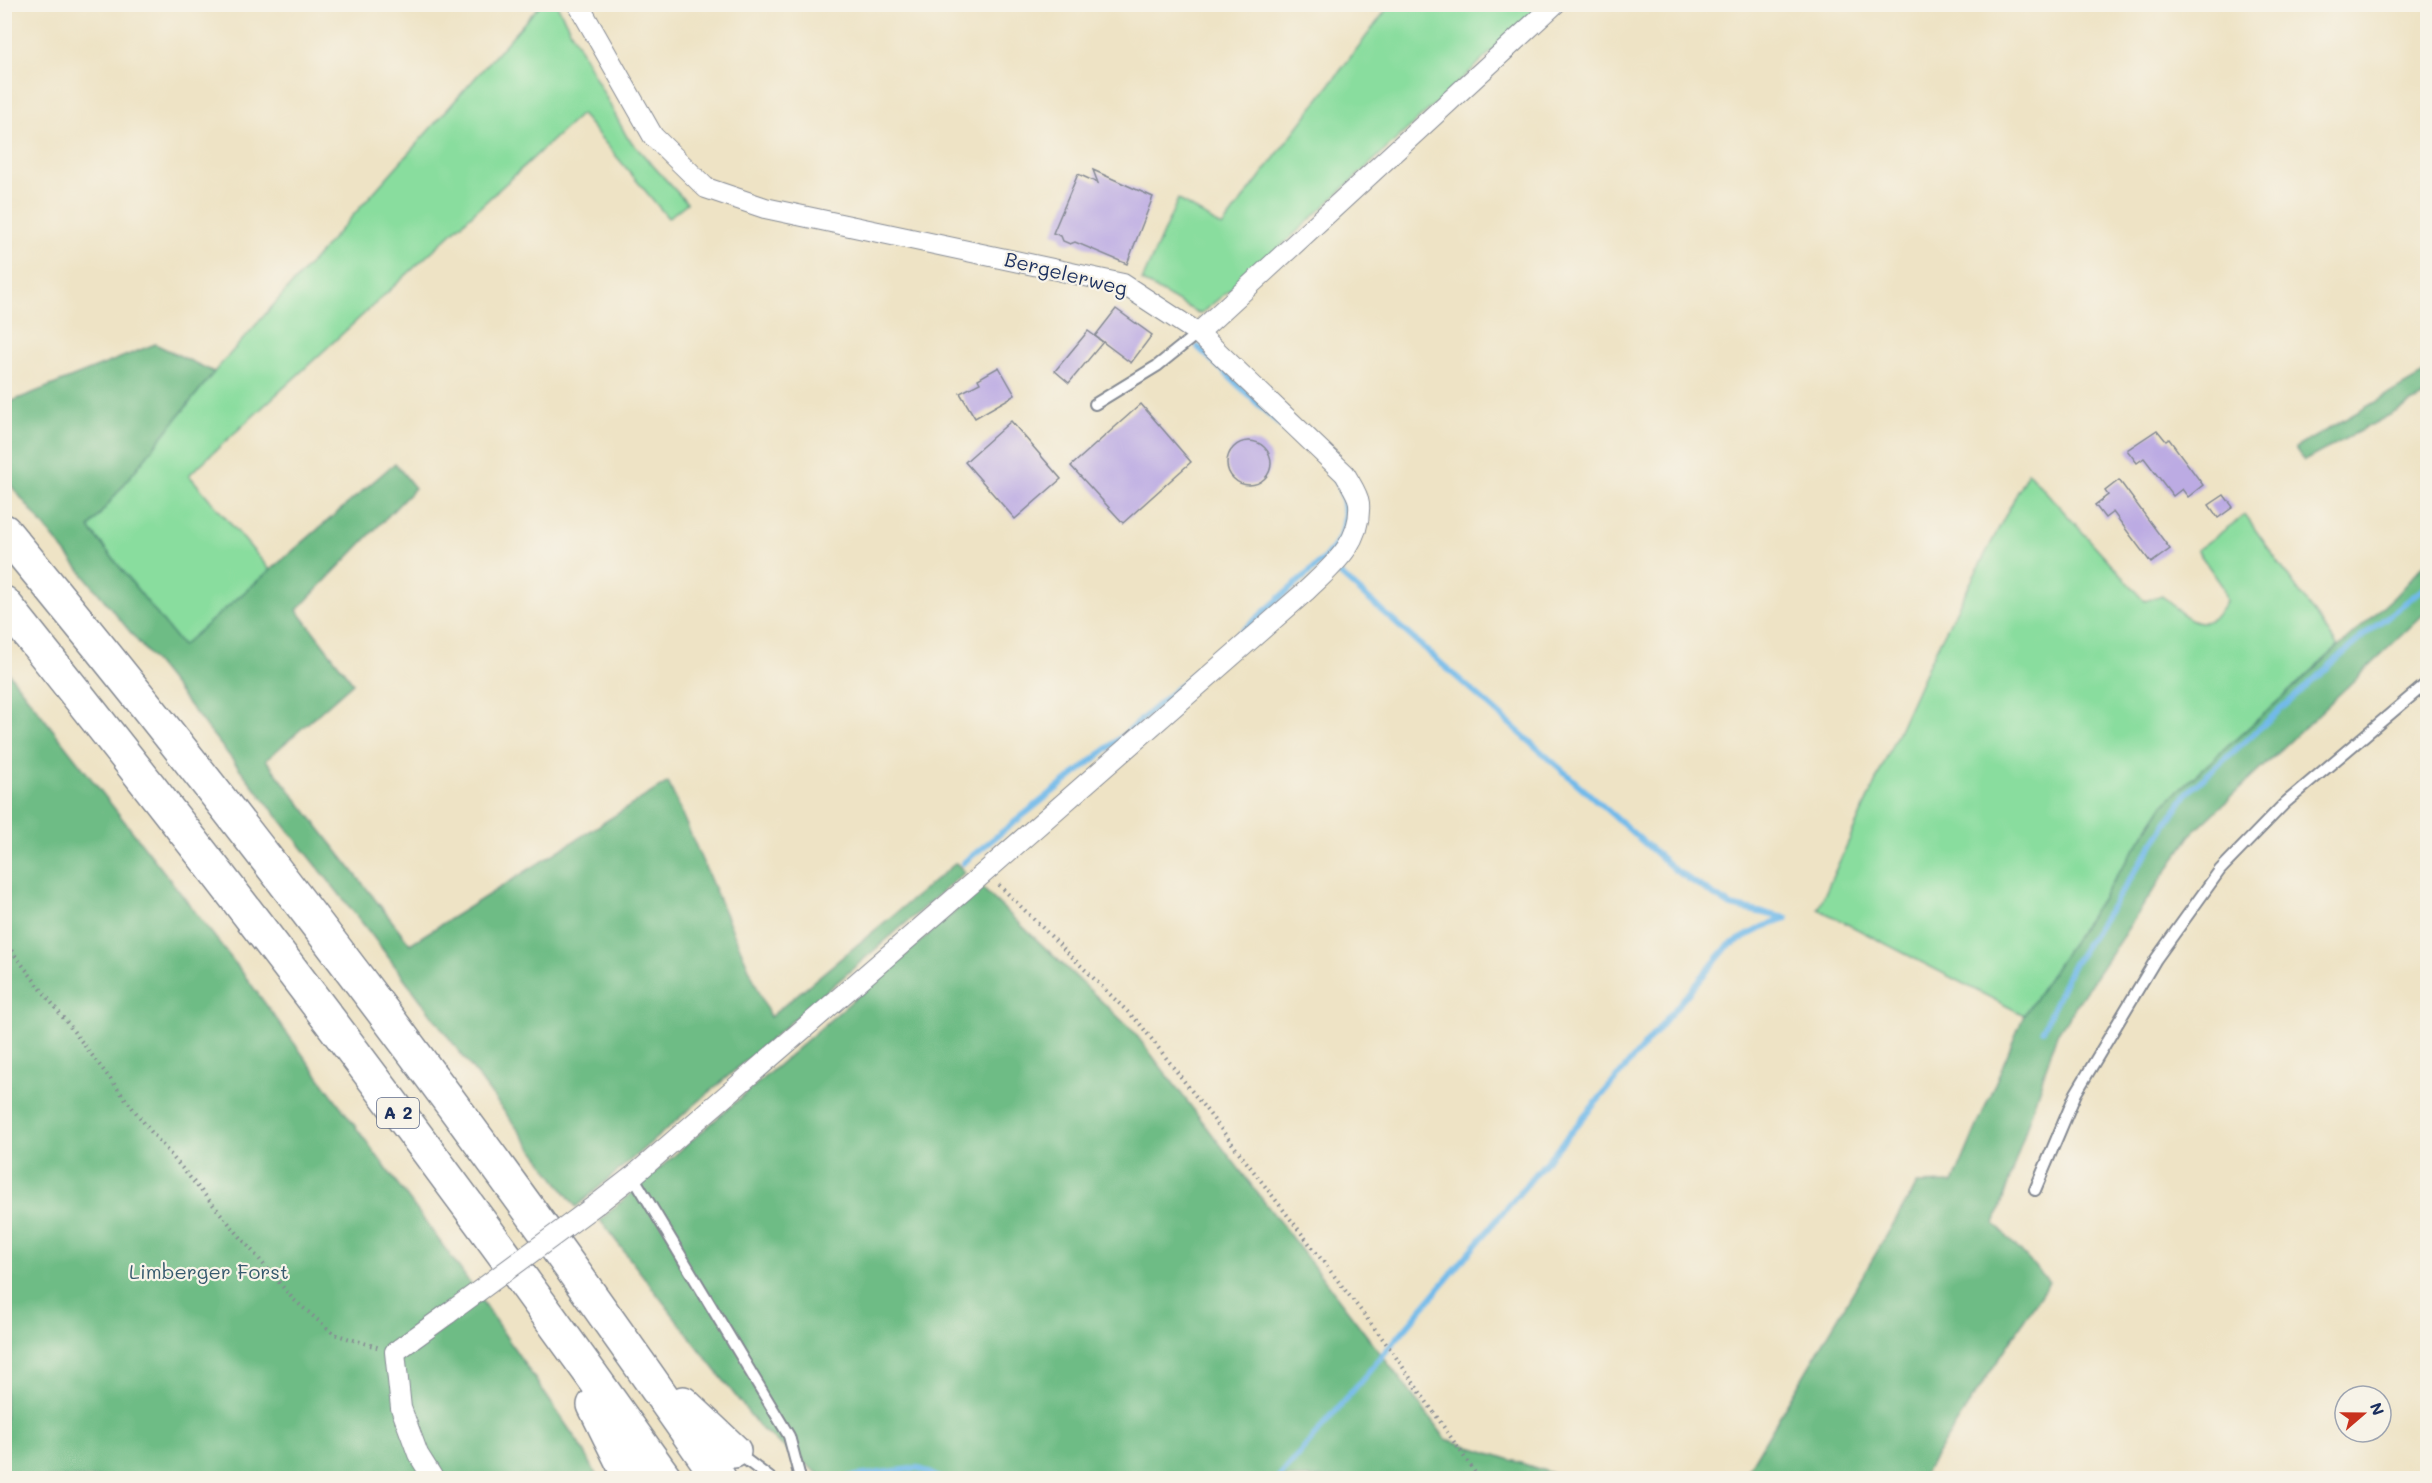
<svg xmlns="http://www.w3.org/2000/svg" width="2432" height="1483" viewBox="0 0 2432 1483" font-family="Mali,sans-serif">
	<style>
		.green { fill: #89dd9e; stroke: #52867e; stroke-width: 1.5 }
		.forest { fill: #6ebc85; stroke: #447672; stroke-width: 1.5 }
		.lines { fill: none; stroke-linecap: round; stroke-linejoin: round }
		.stream { stroke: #71baea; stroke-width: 6 }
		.building { fill: #bcabe3 }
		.service-casing { stroke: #848992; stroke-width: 14 }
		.minor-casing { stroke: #848992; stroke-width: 22 }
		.motorway-casing { stroke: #848992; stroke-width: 36 }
		.path { stroke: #848992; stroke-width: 4; stroke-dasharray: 1.5 4.5; stroke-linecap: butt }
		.service { stroke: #fff; stroke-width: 10 }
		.minor { stroke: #fff; stroke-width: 20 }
		.motorway { stroke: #fff; stroke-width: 33 }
		.minor-bridge-casing { stroke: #848992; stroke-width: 22; stroke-linecap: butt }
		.minor-bridge { stroke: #fff; stroke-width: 20 }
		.labels { text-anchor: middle; stroke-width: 4.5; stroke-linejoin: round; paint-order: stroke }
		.shield { fill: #f7f3e8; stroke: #5d6a87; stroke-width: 1.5 }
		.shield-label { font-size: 18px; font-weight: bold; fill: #1b2f5e }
		.street-label { font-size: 20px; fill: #1b2f5e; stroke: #f7f3e8 }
		.park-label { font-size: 20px; fill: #365a6e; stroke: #f7f3e8 }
	</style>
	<rect width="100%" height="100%" fill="#f7f3e8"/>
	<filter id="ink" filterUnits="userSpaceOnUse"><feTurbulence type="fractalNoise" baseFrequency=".0167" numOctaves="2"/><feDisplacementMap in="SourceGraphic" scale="12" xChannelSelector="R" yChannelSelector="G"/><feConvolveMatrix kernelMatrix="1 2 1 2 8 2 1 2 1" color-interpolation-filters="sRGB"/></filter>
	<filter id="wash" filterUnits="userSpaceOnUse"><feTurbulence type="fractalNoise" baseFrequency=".008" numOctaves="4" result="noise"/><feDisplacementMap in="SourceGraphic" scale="24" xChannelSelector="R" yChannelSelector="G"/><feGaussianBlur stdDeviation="1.35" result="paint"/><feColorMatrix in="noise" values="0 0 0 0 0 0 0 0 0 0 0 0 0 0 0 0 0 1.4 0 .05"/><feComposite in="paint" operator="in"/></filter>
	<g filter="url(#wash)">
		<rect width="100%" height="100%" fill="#eee3c5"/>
		<g class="green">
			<path d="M 540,5 L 557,5 L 627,137 L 687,203 L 668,218 L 581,114 L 189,475 L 270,570 L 182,646 L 89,528 L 214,372 Z"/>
			<path d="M 1390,5 L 1542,5 L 1264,262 L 1200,314 L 1142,281 L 1178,199 L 1222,227 Z"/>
			<path d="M 2028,472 L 2145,601 L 2162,596 C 2185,617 2206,639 2226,602 L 2223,587 L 2197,550 L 2245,515 L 2338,647 L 2165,803 L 2024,1015 L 1818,909 L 1931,659 Z"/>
		</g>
		<g class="forest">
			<path d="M 155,344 L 214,372 L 89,528 L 182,646 L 395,463 L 415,488 L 297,610 L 353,683 L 266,760 L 410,944 L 668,782 L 770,1017 L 956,863 L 965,872 L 576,1207 L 371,934 L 162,671 L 5,478 L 5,404 Z"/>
			<path d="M 2427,372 L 2427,395 L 2304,461 L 2295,448 Z"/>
			<path d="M 2427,561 L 2427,611 L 2190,836 L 2057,1034 L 1995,1224 L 2049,1282 L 1921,1478 L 1743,1478 L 1917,1184 L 1953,1183 L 2024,1015 L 2165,803 L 2395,596 Z"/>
			<path d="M 4,667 L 242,972 L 460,1269 L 584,1451 L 598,1478 L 5,1478 Z"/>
			<path d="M 982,888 L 1134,1032 L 1446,1439 L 1567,1478 L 824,1478 L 761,1429 L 600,1220 Z"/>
		</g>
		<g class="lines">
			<g class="stream">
				<path d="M 1198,347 L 1291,435"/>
				<path d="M 1339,573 L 1675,870 L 1731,906 L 1786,918"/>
				<path d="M 963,863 L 1124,735 L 1323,560 C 1329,552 1339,542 1342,533 C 1348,511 1344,488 1329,471"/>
				<path d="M 2043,1030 L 2071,968 L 2187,793 L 2365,634 L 2428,585"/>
				<path d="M 849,1477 L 918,1468 L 939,1478"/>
				<path d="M 1279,1478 L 1728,946 L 1763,927 L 1786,918"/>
			</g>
		</g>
		<g id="blocks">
			<g class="building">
				<path d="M 1093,170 L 1153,197 L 1127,264 L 1075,242 L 1070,244 L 1063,241 L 1061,236 L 1053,233 L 1078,174 L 1098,183 Z"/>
				<path d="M 1116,309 L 1152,335 L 1131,363 L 1095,336 Z"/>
				<path d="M 1088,331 L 1103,342 L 1069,383 L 1055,371 Z"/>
				<path d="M 999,367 L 1015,395 L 975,418 L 960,393 L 980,383 L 978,379 Z"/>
				<path d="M 1141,404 L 1191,462 L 1123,523 L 1071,466 Z"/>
				<path d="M 1011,421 L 1061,479 L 1015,519 L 965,462 Z"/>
				<path d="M 2157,430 L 2166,441 L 2169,439 L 2203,485 L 2188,497 L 2182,489 L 2173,496 L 2144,458 L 2137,463 L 2127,450 Z"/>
				<circle cx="1249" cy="463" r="22"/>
				<path d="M 2119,480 L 2170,549 L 2151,563 L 2113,512 L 2105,518 L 2095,505 L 2108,495 L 2105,491 Z"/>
				<path d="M 2224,495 L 2233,507 L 2218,518 L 2209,505 Z"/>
			</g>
		</g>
	</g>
	<g filter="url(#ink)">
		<use href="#blocks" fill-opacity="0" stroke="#848992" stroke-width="1.5"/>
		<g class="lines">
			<g class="service-casing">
				<g id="service">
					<path d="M 1095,404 L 1157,366 L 1198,333"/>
					<path d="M 633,1176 L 789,1436 L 799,1474 L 797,1478"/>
					<path d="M 2035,1190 L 2076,1093 L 2156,959 L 2220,870 L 2285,803 L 2428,682"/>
					<path d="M 737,1453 L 770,1478"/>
				</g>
			</g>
			<g class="minor-casing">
				<g id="minor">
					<path d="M 578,4 L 653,136 L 706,188 L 765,208 L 1123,284 L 1198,333 L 1345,474 C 1349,482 1358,494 1359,503 C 1362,543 1332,566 1306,591 L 985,872 L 633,1176 L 597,1204"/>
					<path d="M 1198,333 L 1555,4"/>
					<path d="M 433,1478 L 418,1454 L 401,1408 L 395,1352 L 449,1313"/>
				</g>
			</g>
			<g class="motorway-casing">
				<g id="motorway">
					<path d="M 4,531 C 257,836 494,1153 719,1478"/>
					<path d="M 4,603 C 233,888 454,1180 665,1478"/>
					<path d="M 683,1403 L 734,1451"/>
					<path d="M 594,1405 L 630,1478"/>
				</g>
			</g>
			<g class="path">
				<path d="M 999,885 L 1140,1024 L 1389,1347 L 1476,1474 L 1482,1478"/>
				<path d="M 4,941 L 148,1128 L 293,1299 L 334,1334 L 380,1348"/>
			</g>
			<use href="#service" class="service"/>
			<use href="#minor" class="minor"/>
			<use href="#motorway" class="motorway"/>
			<g class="minor-bridge-casing">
				<path id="minor-bridge" d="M 449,1313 L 597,1204"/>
			</g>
			<use href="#minor-bridge" class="minor-bridge"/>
		</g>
	</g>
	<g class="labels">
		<rect class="shield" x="377" y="1098" width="42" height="30" rx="4.5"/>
		<g class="shield-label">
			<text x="398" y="1119">A 2</text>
		</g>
		<g class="street-label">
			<text transform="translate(1066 274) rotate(14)" y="7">Bergelerweg</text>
		</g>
		<g class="park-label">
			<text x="209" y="1279">Limberger Forst</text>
		</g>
	</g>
	<rect width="2432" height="1483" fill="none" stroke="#f7f3e8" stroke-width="24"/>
	<g transform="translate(2363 1414) rotate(70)"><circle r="28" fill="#f7f3e8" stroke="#9fa5b1" stroke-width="1.5"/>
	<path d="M0-4.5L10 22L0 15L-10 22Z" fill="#c8321e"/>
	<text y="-9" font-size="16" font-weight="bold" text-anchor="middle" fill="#1b2f5e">N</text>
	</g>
</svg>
